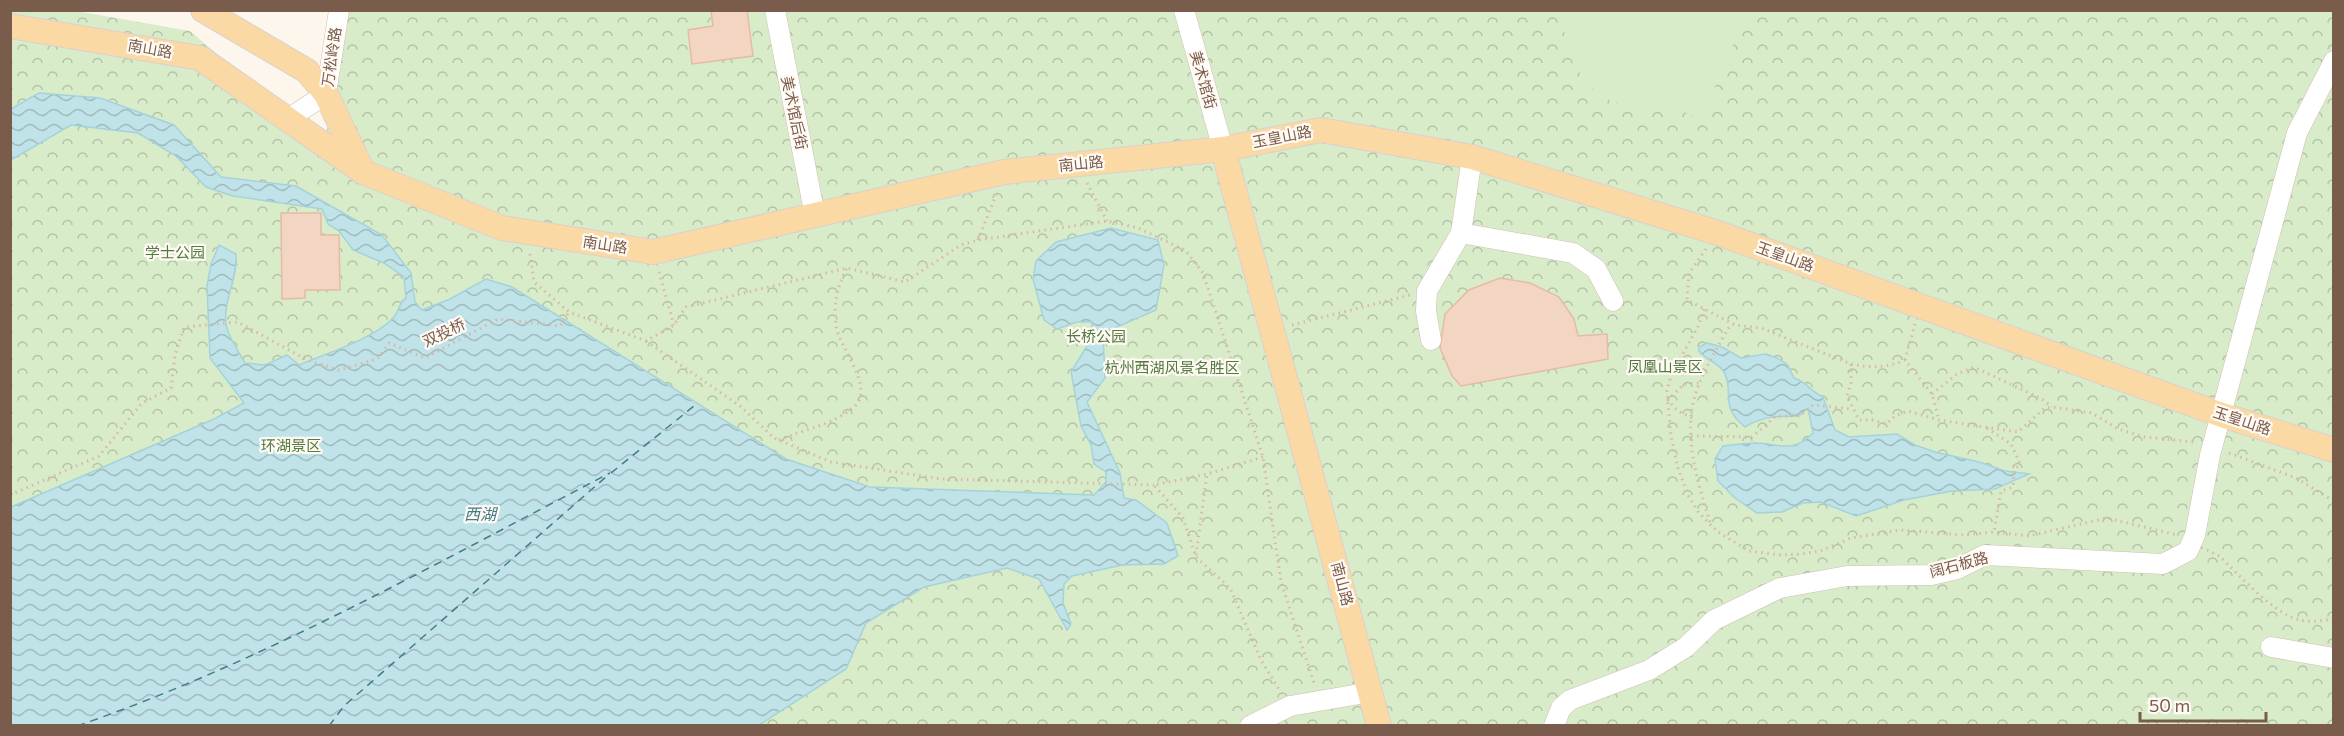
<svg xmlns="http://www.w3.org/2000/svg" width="2344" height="736" viewBox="0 0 2344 736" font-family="Commissioner,'Noto Sans SC',sans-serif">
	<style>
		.forest { fill: url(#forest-crowns) }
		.pitch { fill: #d8ecc9 }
		.water { fill: url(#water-waves); stroke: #a5d3da; stroke-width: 1.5 }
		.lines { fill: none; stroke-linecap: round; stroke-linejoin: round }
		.ferry { stroke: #437c86; stroke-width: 1.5; stroke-dasharray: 8 6; stroke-linecap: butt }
		.building { fill: #f3d5c3; stroke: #e6bba3; stroke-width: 1.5 }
		.minor-casing { stroke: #d1beb0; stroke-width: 21 }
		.major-casing { stroke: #dad1cd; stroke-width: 26 }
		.path { stroke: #d9b8a5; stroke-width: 3; stroke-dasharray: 1.5 4.5; stroke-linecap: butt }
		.minor { stroke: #fff; stroke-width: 20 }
		.major { stroke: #fbd9a5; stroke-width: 24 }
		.labels { text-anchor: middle; stroke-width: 4.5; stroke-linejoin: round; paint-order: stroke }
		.street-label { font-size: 15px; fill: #7a5c4d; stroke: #fffaf3 }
		.park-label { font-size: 15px; fill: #537a41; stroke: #fffaf3 }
		.water-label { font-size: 16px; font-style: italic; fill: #437c86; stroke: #fffaf3 }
	</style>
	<defs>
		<pattern id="forest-crowns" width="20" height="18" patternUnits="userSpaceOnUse" patternTransform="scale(1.5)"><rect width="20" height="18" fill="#d8ecc9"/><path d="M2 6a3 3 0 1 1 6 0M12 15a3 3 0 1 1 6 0" fill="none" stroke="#b4c2a5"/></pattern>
		<pattern id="water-waves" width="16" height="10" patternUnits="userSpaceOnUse" patternTransform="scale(1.5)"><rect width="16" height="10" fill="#bfe3e8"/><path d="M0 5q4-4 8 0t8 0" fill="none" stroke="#a0bbbe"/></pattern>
	</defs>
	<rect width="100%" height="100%" fill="#fdf6ec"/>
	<path class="forest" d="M 10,11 L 76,11 L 190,31 L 324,144 L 336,79 L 345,11 L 2333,11 L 2333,725 L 11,725 Z"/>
	<path class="pitch" d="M 1565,11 L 1565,10 L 1748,11 L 1700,121 L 1676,107 L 1643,109 L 1612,102 L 1587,85 L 1571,59 L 1562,22 Z"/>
	<g class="water">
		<path d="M 39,93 L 100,98 L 174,125 L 221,177 L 296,186 L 382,235 L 411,273 L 415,302 L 422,310 L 450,299 L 486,279 L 512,287 L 786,459 L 870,487 L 1094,495 L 1106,482 L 1106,472 L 1094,464 L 1091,445 L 1081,426 L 1071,372 L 1090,341 L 1092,322 L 1077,322 L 1057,329 L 1044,320 L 1033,279 L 1036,261 L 1056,242 L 1111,228 L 1158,240 L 1164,265 L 1156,310 L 1103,333 L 1105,378 L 1087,402 L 1120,473 L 1124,498 L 1136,500 L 1167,523 L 1178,556 L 1164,564 L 1122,565 L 1072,576 L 1064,584 L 1063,603 L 1071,624 L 1067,630 L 1039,579 L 1007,568 L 924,587 L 866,623 L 846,669 L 759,725 L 11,725 L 11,507 L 214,419 L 244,403 L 210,358 L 207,286 L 211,264 L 219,245 L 236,254 C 238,279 223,300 226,324 C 228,337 239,352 245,363 L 265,365 L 287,355 L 299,365 C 325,354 376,338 394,317 C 400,310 398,303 406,298 L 404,277 L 384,263 L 353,250 L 339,231 L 328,224 L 322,209 L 233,196 L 206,187 L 176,156 L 138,133 L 71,125 L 11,160 L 11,109 Z"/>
		<path d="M 1707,343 L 1722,347 L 1741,358 L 1766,354 L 1777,358 L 1787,364 L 1794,378 C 1807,382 1811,392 1823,397 L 1835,430 L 1849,437 L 1897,434 L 1915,445 L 1935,452 L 1979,462 L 2005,471 L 2029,474 L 1995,489 L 1952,491 L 1904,500 L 1856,516 L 1821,502 L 1803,503 L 1782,512 L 1757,513 L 1735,498 L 1718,481 L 1715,459 L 1723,446 C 1734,445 1745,443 1756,443 C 1782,444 1792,454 1813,433 L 1808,408 L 1799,416 C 1779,416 1762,416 1745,427 C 1718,405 1735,391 1724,372 C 1718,362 1705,360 1699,351 L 1699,347 Z"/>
	</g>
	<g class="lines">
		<g class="ferry">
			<path d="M 611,473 L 694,406"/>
			<path d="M 77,726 C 263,662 436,563 610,473"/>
			<path d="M 329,726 L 344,706 L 607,476"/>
		</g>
	</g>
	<g class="building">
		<path d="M 711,10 L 747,10 L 753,56 L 692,64 L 688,30 L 713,26 Z"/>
		<path d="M 281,213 L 321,213 L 321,235 L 339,235 L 340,290 L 305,290 L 305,298 L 282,299 Z"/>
		<path d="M 1500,278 L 1530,283 L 1559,297 L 1574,319 L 1578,336 L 1607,334 L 1608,359 L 1461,386 L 1452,376 L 1440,348 L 1445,314 L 1469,290 Z"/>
	</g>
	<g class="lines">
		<g class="minor-casing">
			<g id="minor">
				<path d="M 775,10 L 815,216"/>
				<path d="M 1184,10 L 1223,149"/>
				<path d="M 288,119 L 326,94 L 339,10"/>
				<path d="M 1461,233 L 1573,253 L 1596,269 L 1613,301"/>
				<path d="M 1431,340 L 1426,311 L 1427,291 L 1461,233 L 1472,157"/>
				<path d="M 2271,647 L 2334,658"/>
				<path d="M 1250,726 L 1290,706 L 1371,692"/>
				<path d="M 1554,726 L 1561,708 L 1570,700 L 1649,670 L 1686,647 L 1714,620 L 1780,588 L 1847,576 L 1931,575 L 1957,569 L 1985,555 L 2163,564 L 2188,551 L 2195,535 L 2210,455 L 2297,133 L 2334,61"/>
			</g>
		</g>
		<g class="major-casing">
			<g id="major">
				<path d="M 203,10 L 307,71 L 326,94 L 362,170"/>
				<path d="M 10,26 L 200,58 L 363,172 L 502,228 L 653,252 L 1004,172 L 1223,149 L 1321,130 L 1472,157 L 1718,233 L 2222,415 L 2334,450"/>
				<path d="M 1223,149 L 1379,726"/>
			</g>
		</g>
		<g class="path">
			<path d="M 1087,183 L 1107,221"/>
			<path d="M 978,240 L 996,195"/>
			<path d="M 1706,249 L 1689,273 L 1687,300 L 1735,325 L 1761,328 L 1851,364 L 1851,383 L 1847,396 L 1859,420 L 1872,420 L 1886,424 L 1895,416 L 1908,411 L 1939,420 L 2018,432 L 2045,408 L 2052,407 L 2092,413 L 2118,429 L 2145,437 L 2194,442"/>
			<path d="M 530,254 L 534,282 L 569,312 L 646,341 L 674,325 L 686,307 L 847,268 L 905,282 L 961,245 L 978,240 L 1107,221 L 1138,228 L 1185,250 L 1203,273 L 1263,457 L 1281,582 L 1314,683"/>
			<path d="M 659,272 L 674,325"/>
			<path d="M 1704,309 L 1699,325 L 1671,375 L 1667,391 L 1671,436 L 1678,468 L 1688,495 L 1699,513 L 1718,532 L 1749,551 L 1781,555 L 1802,554 L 1820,551 L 1851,538 L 1901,530 L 1963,535 L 1994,532 L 2029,536 L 2107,518 L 2177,535"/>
			<path d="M 1292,325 L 1410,295"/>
			<path d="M 646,341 L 740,406 L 774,438 L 831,462 L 942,479 L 1154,485"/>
			<path d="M 1905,360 L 1915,324"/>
			<path d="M 1851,364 C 1872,368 1886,368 1905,360 L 1932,394 L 1939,420"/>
			<path d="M 1932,394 L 1957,374 L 1974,367 L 2042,399 L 2052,407"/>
			<path d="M 1692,418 L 1678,411 L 1668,400 L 1684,384 L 1700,383"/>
			<path d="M 1987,428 L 2011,444 L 2020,463 L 2014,471 L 2013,487 L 2001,491 L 1994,532"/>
			<path d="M 1691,436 L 1752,437 L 1776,416 L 1799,416 L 1813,405 L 1852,409"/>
			<path d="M 779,440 C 804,429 834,425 855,406 C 875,387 839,347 836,326 C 833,304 837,287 847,268"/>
			<path d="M 2229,453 L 2296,478 L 2334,501"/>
			<path d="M 1263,457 L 1207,474 L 1154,485 L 1183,518 L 1196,557 L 1230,588 L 1261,660 L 1280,691"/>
			<path d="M 10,495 L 99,456 L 142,403 L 171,388 L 175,355 L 184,327 L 238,322 L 307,360 L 339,370 L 377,359 L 389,343 L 425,358 L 498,319 L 560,326 L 569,312"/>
			<path d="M 1710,522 C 1698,484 1684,439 1694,399 C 1701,373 1718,347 1731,324"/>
			<path d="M 2207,550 L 2219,556 C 2240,575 2273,614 2300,620 C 2311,623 2323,620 2334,619"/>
			<path d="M 1196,555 L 1207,474"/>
		</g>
		<use href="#minor" class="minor"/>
		<use href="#major" class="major"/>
	</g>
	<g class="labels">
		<g class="street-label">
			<text transform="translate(150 49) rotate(10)" y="5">南山路</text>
			<text transform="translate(332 57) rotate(-82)" y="5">万松岭路</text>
			<text transform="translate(1203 80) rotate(74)" y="5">美术馆街</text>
			<text transform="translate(794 113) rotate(78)" y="5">美术馆后街</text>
			<text transform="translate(1282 137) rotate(-11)" y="5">玉皇山路</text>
			<text transform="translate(1081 164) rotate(-6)" y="5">南山路</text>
			<text transform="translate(605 245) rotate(9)" y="5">南山路</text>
			<text transform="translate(1785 257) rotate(20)" y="5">玉皇山路</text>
			<text transform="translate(444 333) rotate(-26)" y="5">双投桥</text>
			<text transform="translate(2242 421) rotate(18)" y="5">玉皇山路</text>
			<text transform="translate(1959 565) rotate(-15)" y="5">阔石板路</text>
			<text transform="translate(1342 584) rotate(75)" y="5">南山路</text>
		</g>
		<g class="park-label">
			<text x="175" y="258">学士公园</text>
			<text x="1096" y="342">长桥公园</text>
			<text x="1665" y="372">凤凰山景区</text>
			<text x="1172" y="373">杭州西湖风景名胜区</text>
			<text x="291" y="451">环湖景区</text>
		</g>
		<g class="water-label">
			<text x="480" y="520">西湖</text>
		</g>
	</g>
	<rect width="2344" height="736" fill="none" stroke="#7a5c4d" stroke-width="24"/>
	<path d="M2140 712v9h126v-9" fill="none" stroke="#7a5c4d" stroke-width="3"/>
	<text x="2149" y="712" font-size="18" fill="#7a5c4d" stroke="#fffaf3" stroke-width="4.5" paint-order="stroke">50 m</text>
</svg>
